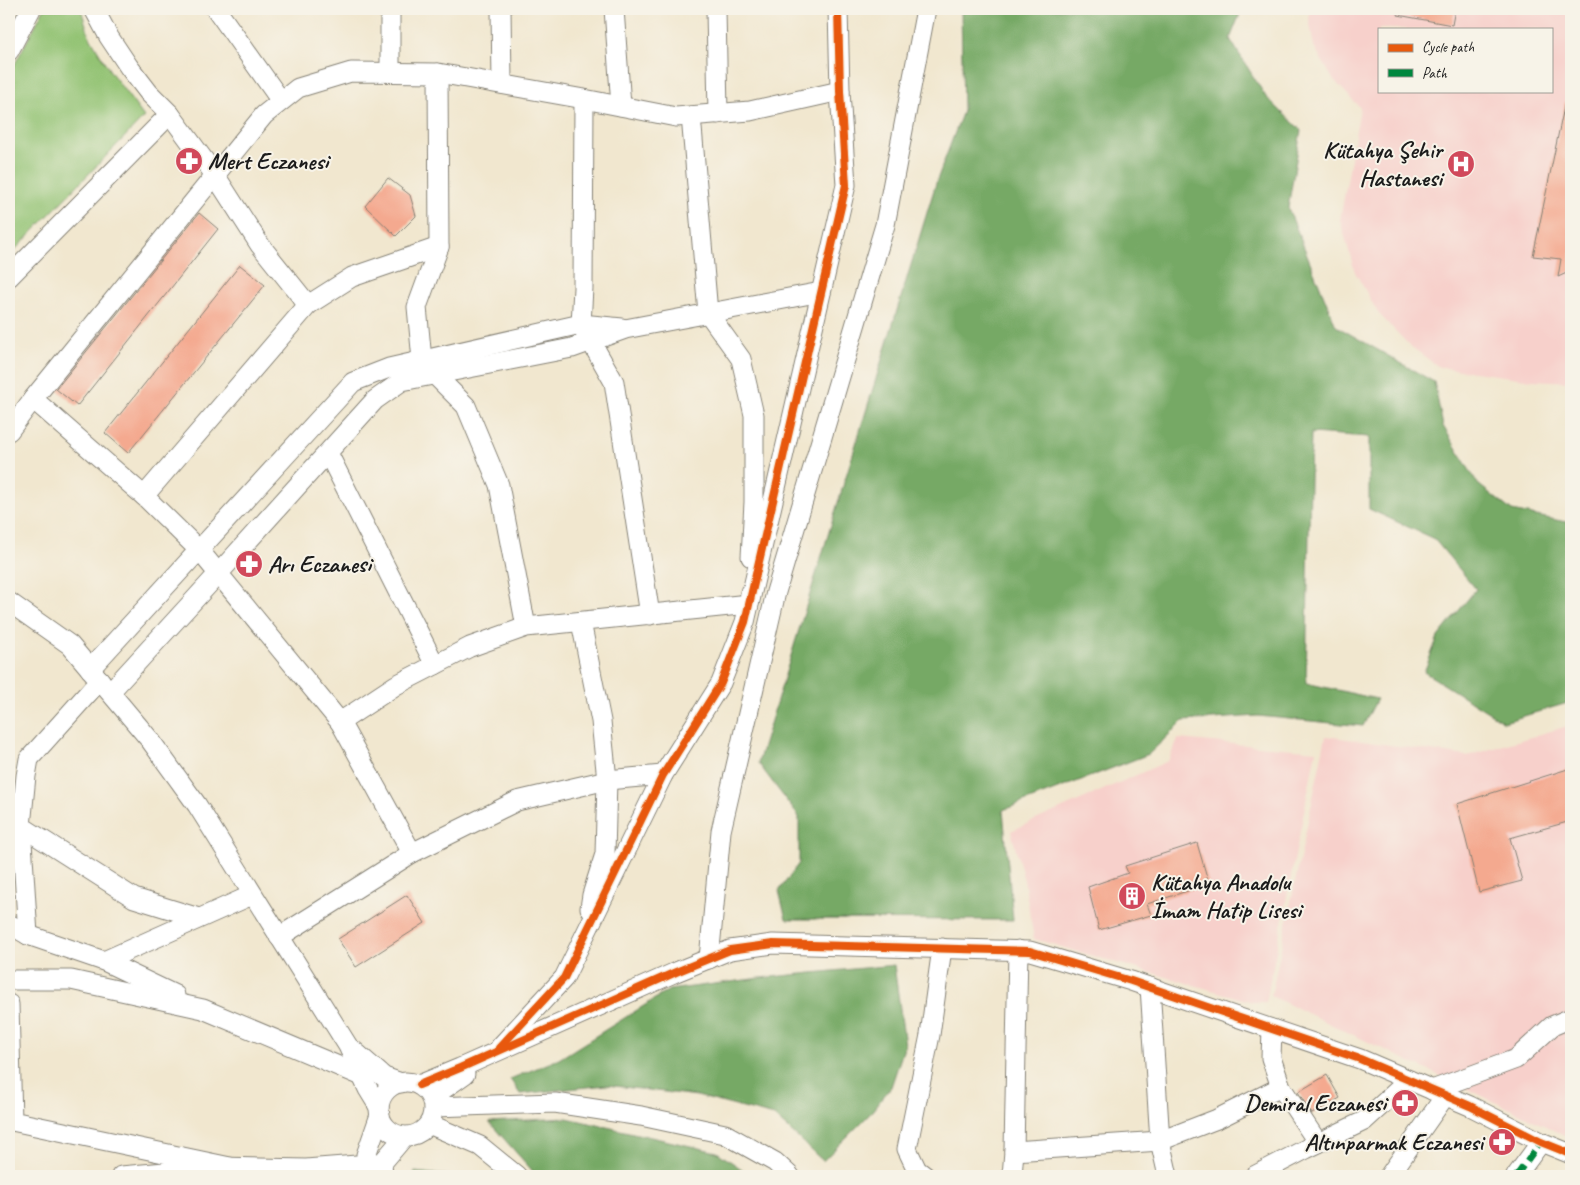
<svg xmlns="http://www.w3.org/2000/svg" width="1580" height="1185" viewBox="0 0 1580 1185" font-family="Caveat,sans-serif">
	<style>
		.built { fill: #f7d0cb; fill-rule: evenodd }
		.green { fill: #93c373; stroke: #587048 }
		.forest { fill: #76a965; stroke: #496240 }
		.building { fill: #f4a98f }
		.lines { fill: none; stroke-linecap: round; stroke-linejoin: round }
		.minor-casing { stroke: #868276; stroke-width: 21 }
		.minor { stroke: #fff; stroke-width: 19 }
		.quiet { stroke: #00873e; stroke-width: 6; stroke-dasharray: 12 6; stroke-linecap: butt }
		.cycleway-casing { stroke: #f7f3e8; stroke-width: 11 }
		.cycleway { stroke: #e8590c; stroke-width: 8 }
		.labels { text-anchor: middle; stroke-width: 4; stroke-linejoin: round; paint-order: stroke }
		.poi-label { font-size: 24px; font-weight: bold; fill: #1c1c1c; stroke: #f7f3e8; text-anchor: end }
	</style>
	<rect width="100%" height="100%" fill="#f7f3e8"/>
	<filter id="ink" filterUnits="userSpaceOnUse"><feTurbulence type="fractalNoise" baseFrequency=".02" numOctaves="2"/><feDisplacementMap in="SourceGraphic" scale="10" xChannelSelector="R" yChannelSelector="G"/><feConvolveMatrix kernelMatrix="1 2 1 2 8 2 1 2 1" color-interpolation-filters="sRGB"/></filter>
	<filter id="wash" filterUnits="userSpaceOnUse"><feTurbulence type="fractalNoise" baseFrequency=".0096" numOctaves="4" result="noise"/><feDisplacementMap in="SourceGraphic" scale="20" xChannelSelector="R" yChannelSelector="G"/><feGaussianBlur stdDeviation="1.12" result="paint"/><feColorMatrix in="noise" values="0 0 0 0 0 0 0 0 0 0 0 0 0 0 0 0 0 1.4 0 .05"/><feComposite in="paint" operator="in"/></filter>
	<g filter="url(#wash)">
		<rect width="100%" height="100%" fill="#f1e7cf"/>
		<g class="built">
			<path d="M 1310,9 L 1571,9 L 1571,382 L 1532,380 L 1439,367 L 1410,346 L 1378,313 L 1355,272 L 1340,220 L 1360,108 L 1333,79 L 1314,47 L 1309,19 ZM 1379,29 L 1551,29 L 1551,91 L 1379,91 Z"/>
			<path d="M 1571,725 L 1571,1138 L 1271,996 L 1326,736 L 1467,756 Z"/>
			<path d="M 1178,739 L 1316,751 L 1266,1002 L 1253,1002 L 1034,939 L 1024,880 L 1011,831 L 1168,761 Z"/>
		</g>
		<path class="green" d="M 44,9 L 81,9 L 89,35 L 110,71 L 144,117 L 9,256 L 9,75 Z"/>
		<g class="forest">
			<path d="M 961,9 L 1242,9 L 1230,39 L 1266,97 L 1301,130 L 1288,208 L 1336,326 L 1434,382 L 1443,426 L 1478,484 L 1512,511 L 1571,523 L 1571,702 L 1504,722 L 1424,672 L 1438,637 L 1476,589 L 1434,539 L 1369,509 L 1369,437 L 1311,433 L 1306,683 L 1377,699 L 1363,726 L 1258,716 L 1183,721 L 1149,754 L 1003,810 L 1013,920 L 786,919 L 779,891 L 799,863 L 799,817 L 758,763 L 937,180 L 963,111 Z"/>
			<path d="M 894,965 L 905,1045 L 891,1087 L 868,1116 L 823,1161 L 774,1116 L 697,1096 L 607,1085 L 520,1094 L 510,1079 L 559,1059 L 669,990 L 760,978 Z"/>
			<path d="M 567,1118 L 717,1152 L 752,1176 L 537,1176 L 489,1122 Z"/>
			<path d="M 415,1172 L 456,1176 L 457,1176 L 412,1176 Z"/>
		</g>
		<g id="blocks">
			<g class="building">
				<path d="M 1399,9 L 1455,9 L 1452,25 L 1398,15 Z"/>
				<path d="M 1565,102 L 1571,102 L 1571,271 L 1558,277 L 1561,259 L 1533,256 Z"/>
				<path d="M 388,178 L 410,195 L 416,216 L 396,236 L 365,206 Z"/>
				<path d="M 199,213 L 218,229 L 77,406 L 56,389 Z"/>
				<path d="M 240,265 L 265,285 L 128,453 L 105,433 Z"/>
				<path d="M 1571,768 L 1571,821 L 1510,838 L 1522,881 L 1479,892 L 1457,804 Z"/>
				<path d="M 1197,843 L 1209,884 L 1147,904 L 1151,915 L 1099,930 L 1088,887 L 1128,873 L 1125,866 Z"/>
				<path d="M 407,895 L 425,923 L 356,967 L 338,939 Z"/>
				<path d="M 1327,1075 L 1340,1098 L 1312,1114 L 1298,1092 Z"/>
			</g>
		</g>
	</g>
	<g filter="url(#ink)">
		<use href="#blocks" fill-opacity="0" stroke="#868276" stroke-width="1"/>
		<g class="lines">
			<g class="minor-casing">
				<g id="minor">
					<path d="M 94,9 L 109,37 L 129,67 L 149,93 L 170,114 L 215,175 L 260,245 L 308,305"/>
					<path d="M 216,9 L 281,101"/>
					<path d="M 390,9 L 390,72"/>
					<path d="M 501,9 L 502,84"/>
					<path d="M 614,9 L 621,106"/>
					<path d="M 716,9 L 718,114"/>
					<path d="M 9,51 L 31,9"/>
					<path d="M 438,73 L 439,247 L 417,307 L 422,360 L 435,375 L 466,406 L 499,485 L 526,627"/>
					<path d="M 584,99 L 583,288 L 581,324 L 614,382 L 650,615"/>
					<path d="M 691,116 L 708,313 L 741,359 L 754,415 L 754,502 L 751,557"/>
					<path d="M 9,277 L 170,114"/>
					<path d="M 33,399 L 144,496 L 199,550 L 340,722 L 412,853"/>
					<path d="M 9,431 L 33,399 L 264,115 L 298,88 L 351,72 L 438,73 L 584,99 L 676,117 L 750,111 L 840,91"/>
					<path d="M 328,453 L 435,665"/>
					<path d="M 144,496 L 308,305 L 352,277 L 439,247"/>
					<path d="M 9,602 L 70,645 L 150,740 L 197,805 L 348,1046 L 368,1089 L 379,1107"/>
					<path d="M 581,622 L 601,721 L 607,780 L 605,854 L 592,895 L 590,908"/>
					<path d="M 90,669 L 353,382 L 389,368 L 581,324 L 622,328"/>
					<path d="M 110,692 L 218,574 L 375,400 L 402,381 L 572,348 L 625,329 L 821,292"/>
					<path d="M 340,722 L 396,685 L 435,665 L 470,647 L 526,627 L 749,604 L 750,592"/>
					<path d="M 21,826 L 134,898 L 199,918"/>
					<path d="M 9,924 L 28,935 L 104,961 L 175,995"/>
					<path d="M 28,935 L 21,826 L 26,776 L 29,759 L 100,680"/>
					<path d="M 279,937 L 412,853 L 517,801 L 607,780 L 663,775"/>
					<path d="M 709,959 L 721,831 L 776,592 L 885,225 L 926,9"/>
					<path d="M 104,961 L 252,895"/>
					<path d="M 9,980 L 71,980 L 203,1009 L 362,1076"/>
					<path d="M 1150,987 L 1160,1141 L 1168,1176"/>
					<path d="M 9,1004 L 12,1121 L 230,1167"/>
					<path d="M 1272,1029 L 1271,1058 L 1281,1087 L 1318,1143"/>
					<path d="M 500,1047 L 564,978 L 663,775 L 721,683 L 745,622 L 846,185 L 840,91 L 838,9"/>
					<path d="M 353,1050 L 384,1077 L 401,1083"/>
					<circle cx="406" cy="1109" r="27"/>
					<path d="M 419,1085 L 460,1068 L 676,972 L 730,950 L 773,944 L 1030,951 L 1131,981 L 1360,1059 L 1470,1106 L 1541,1142 L 1571,1154"/>
					<path d="M 1432,1090 L 1516,1059 L 1552,1026 L 1571,1018"/>
					<path d="M 431,1098 L 465,1074"/>
					<path d="M 434,1107 L 555,1103 L 641,1116 L 725,1134 L 775,1162 L 790,1176"/>
					<path d="M 429,1124 L 480,1146 L 517,1176"/>
					<path d="M 1014,1151 L 1160,1141 L 1217,1119 L 1281,1087"/>
					<path d="M 368,1174 L 366,1155 L 380,1115"/>
					<path d="M 121,1176 L 220,1167 L 306,1169 L 382,1163"/>
					<path d="M 383,1176 L 382,1163 L 404,1137"/>
					<path d="M 925,1176 L 917,1170 L 907,1149 L 930,1035 L 942,948"/>
					<path d="M 1012,1176 L 1014,1151 L 1018,950"/>
					<path d="M 1254,1176 L 1306,1149 L 1364,1121 L 1409,1080"/>
					<path d="M 1389,1176 L 1445,1096"/>
					<path d="M 1516,1176 L 1541,1142"/>
				</g>
			</g>
			<use href="#minor" class="minor"/>
			<path class="quiet" d="M 1516,1176 L 1541,1142"/>
			<g class="cycleway-casing">
				<g id="cycleway">
					<path d="M 499,1048 L 564,978 L 663,775 L 721,683 L 745,622 L 846,185 L 840,91 L 838,9"/>
					<path d="M 419,1085 L 460,1068 L 676,972 L 730,950 L 773,944 L 1030,951 L 1131,981 L 1360,1059 L 1470,1106 L 1541,1142 L 1571,1154"/>
				</g>
			</g>
			<use href="#cycleway" class="cycleway"/>
		</g>
	</g>
	<defs>
		<g id="pharmacy-disc" transform="scale(1.4375)"><circle r="9.5" fill="#d1495b" stroke="#f7f3e8"/><path d="M-2-6h4v4h4v4h-4v4h-4v-4h-4v-4h4Z" fill="#fff"/></g>
		<g id="hospital-disc" transform="scale(1.4375)"><circle r="9.5" fill="#d1495b" stroke="#f7f3e8"/><path d="M-5-5h3v3.5h4V-5h3V5h-3V1.5h-4V5h-3Z" fill="#fff"/></g>
		<g id="building-disc" transform="scale(1.4375)"><circle r="9.5" fill="#d1495b" stroke="#f7f3e8"/><path d="M-4-6H4V6H1V3H-1V6H-4ZM-2.5-4.3h1.7v1.8h-1.7ZM.8-4.3h1.7v1.8H.8ZM-2.5-1h1.7V.8h-1.7ZM.8-1h1.7V.8H.8Z" fill="#fff"/></g>
	</defs>
	<g fill-rule="evenodd">
		<use href="#pharmacy-disc" x="189" y="161"/>
		<use href="#hospital-disc" x="1461" y="164"/>
		<use href="#pharmacy-disc" x="249" y="564"/>
		<use href="#building-disc" x="1132" y="896"/>
		<use href="#pharmacy-disc" x="1405" y="1103"/>
		<use href="#pharmacy-disc" x="1502" y="1142"/>
	</g>
	<g class="labels">
		<g class="poi-label">
			<text x="1442" y="158">Kütahya Şehir<tspan x="1442" dy="28">Hastanesi</tspan></text>
			<text x="208" y="169" text-anchor="start">Mert Eczanesi</text>
			<text x="268" y="572" text-anchor="start">Arı Eczanesi</text>
			<text x="1151" y="890" text-anchor="start">Kütahya Anadolu<tspan x="1151" dy="28">İmam Hatip Lisesi</tspan></text>
			<text x="1386" y="1111">Demiral Eczanesi</text>
			<text x="1483" y="1150">Altınparmak Eczanesi</text>
		</g>
	</g>
	<rect width="1580" height="1185" fill="none" stroke="#f7f3e8" stroke-width="30"/>
	<rect x="1378" y="28" width="175" height="65" fill="#f7f3e8" stroke="#9f9d96"/>
	<rect x="1388" y="44" width="25" height="8" fill="#e8590c" stroke="#9f9d96"/>
	<text x="1422" y="52" font-size="15" fill="#1c1c1c">Cycle path</text>
	<rect x="1388" y="69" width="25" height="8" fill="#00873e" stroke="#9f9d96"/>
	<text x="1422" y="78" font-size="15" fill="#1c1c1c">Path</text>
</svg>
